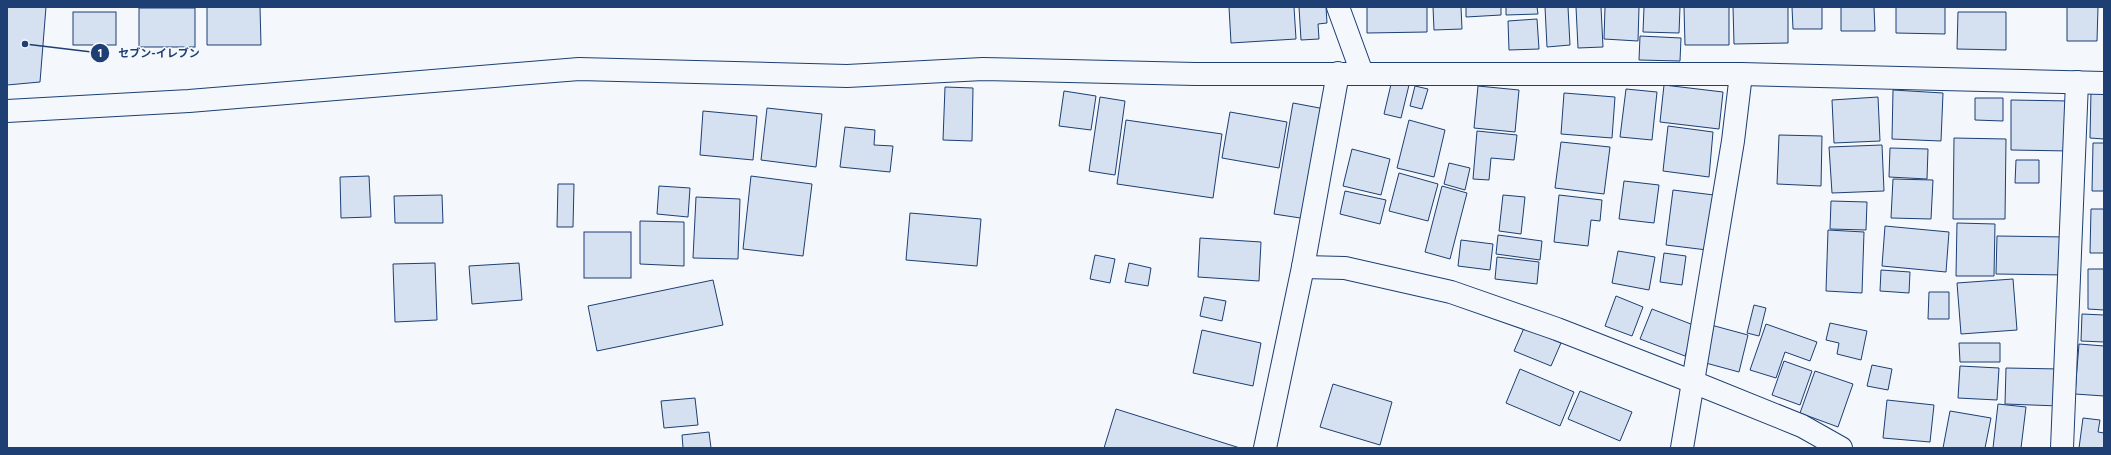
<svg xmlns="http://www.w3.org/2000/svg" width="2111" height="455" viewBox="0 0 2111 455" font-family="Figtree,'Noto Sans JP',sans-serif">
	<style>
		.building { fill: #d5e0f0; stroke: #1d3f73 }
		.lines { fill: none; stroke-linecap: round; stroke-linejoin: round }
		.minor-casing { stroke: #1d3f73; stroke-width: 24 }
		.minor { stroke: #f4f7fb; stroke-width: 22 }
		.leader { fill: none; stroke: #1d3f73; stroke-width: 1.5 }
		.callout-dot { fill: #1d3f73; stroke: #f4f7fb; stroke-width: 1.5 }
		.mark-label { font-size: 12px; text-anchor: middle; font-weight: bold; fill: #fff }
		.callout-label { font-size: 11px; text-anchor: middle; font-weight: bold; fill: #1d3f73; stroke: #f4f7fb; stroke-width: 3; stroke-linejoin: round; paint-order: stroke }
	</style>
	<rect width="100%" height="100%" fill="#f4f7fb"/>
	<g class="building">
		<path d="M 7,7 L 46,7 L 40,82 L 7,85 Z"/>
		<path d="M 207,7 L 260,7 L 261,45 L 207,45 Z"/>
		<path d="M 1229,7 L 1294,7 L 1296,39 L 1231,43 Z"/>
		<path d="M 1299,7 L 1326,7 L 1327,23 L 1318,24 L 1319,39 L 1301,40 Z"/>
		<path d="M 1367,7 L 1427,7 L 1427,32 L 1367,33 Z"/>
		<path d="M 1433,7 L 1461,7 L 1462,29 L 1434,30 Z"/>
		<path d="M 1466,7 L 1501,7 L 1501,15 L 1466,17 Z"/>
		<path d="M 1506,7 L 1537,7 L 1538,14 L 1506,15 Z"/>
		<path d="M 1545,7 L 1568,7 L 1570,45 L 1547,47 Z"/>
		<path d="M 1576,7 L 1601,7 L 1603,47 L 1578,48 Z"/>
		<path d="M 1605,7 L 1639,7 L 1638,41 L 1604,39 Z"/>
		<path d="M 1644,7 L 1680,7 L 1679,33 L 1643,32 Z"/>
		<path d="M 1684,7 L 1729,7 L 1729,45 L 1685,45 Z"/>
		<path d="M 1733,7 L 1788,7 L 1788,43 L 1734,44 Z"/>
		<path d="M 1792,7 L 1822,7 L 1822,29 L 1793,29 Z"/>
		<path d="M 1841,7 L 1874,7 L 1875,31 L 1841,31 Z"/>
		<path d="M 1896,7 L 1945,7 L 1945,34 L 1896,33 Z"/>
		<path d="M 2067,7 L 2098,7 L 2097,41 L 2067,41 Z"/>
		<rect x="139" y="8" width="56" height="39"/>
		<rect x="73" y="12" width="43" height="33"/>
		<path d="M 1958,12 L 2006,12 L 2006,50 L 1957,49 Z"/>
		<path d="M 1537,19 L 1539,49 L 1509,50 L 1508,21 Z"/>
		<path d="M 1640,36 L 1681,38 L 1680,61 L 1639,60 Z"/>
		<path d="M 1392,80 L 1409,85 L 1401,118 L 1384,114 Z"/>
		<path d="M 1664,85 L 1723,92 L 1719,129 L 1660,122 Z"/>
		<path d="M 1415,86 L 1428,89 L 1422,109 L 1410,106 Z"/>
		<path d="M 1478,86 L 1519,90 L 1515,132 L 1474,128 Z"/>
		<path d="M 945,87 L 973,88 L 972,141 L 943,140 Z"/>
		<path d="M 1626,89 L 1657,92 L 1652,140 L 1620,137 Z"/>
		<path d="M 1893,90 L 1943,93 L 1941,141 L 1892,139 Z"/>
		<path d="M 1064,91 L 1096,96 L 1091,130 L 1059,126 Z"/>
		<path d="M 2091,91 L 2104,91 L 2104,139 L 2090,138 Z"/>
		<path d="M 1564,93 L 1615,97 L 1612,138 L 1561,134 Z"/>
		<path d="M 1100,97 L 1125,101 L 1115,175 L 1089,171 Z"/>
		<path d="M 1878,97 L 1880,141 L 1834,143 L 1832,100 Z"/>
		<path d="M 1975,98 L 2003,98 L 2003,121 L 1975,120 Z"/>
		<path d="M 2011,100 L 2070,101 L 2070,151 L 2011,150 Z"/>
		<path d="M 1293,103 L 1325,109 L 1307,219 L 1274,214 Z"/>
		<path d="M 767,108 L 822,114 L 816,167 L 761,160 Z"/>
		<path d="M 703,111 L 757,116 L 753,160 L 700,155 Z"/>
		<path d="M 1230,112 L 1287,122 L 1279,168 L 1222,158 Z"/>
		<path d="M 1126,120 L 1222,134 L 1213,198 L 1117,184 Z"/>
		<path d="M 1409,120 L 1445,130 L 1434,177 L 1397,168 Z"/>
		<path d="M 1668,126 L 1713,132 L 1709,177 L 1663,171 Z"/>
		<path d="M 845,127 L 875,130 L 874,145 L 893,146 L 890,172 L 840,167 Z"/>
		<path d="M 1477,131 L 1517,135 L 1514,160 L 1491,158 L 1489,180 L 1473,179 Z"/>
		<path d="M 1779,135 L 1822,136 L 1821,186 L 1777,184 Z"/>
		<path d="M 1954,138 L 2006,139 L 2005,219 L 1953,219 Z"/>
		<path d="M 1561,142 L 1610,147 L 1604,194 L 1555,188 Z"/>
		<path d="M 2093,143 L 2104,143 L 2104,191 L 2092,191 Z"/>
		<path d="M 1882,145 L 1884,191 L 1832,193 L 1829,147 Z"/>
		<path d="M 1890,148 L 1928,149 L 1927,179 L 1889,177 Z"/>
		<path d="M 1352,149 L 1390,159 L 1381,195 L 1343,186 Z"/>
		<path d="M 2016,160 L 2039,160 L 2039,183 L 2015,183 Z"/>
		<path d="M 1449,163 L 1470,168 L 1465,190 L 1444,184 Z"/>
		<path d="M 1399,173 L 1438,184 L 1428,221 L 1389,211 Z"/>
		<path d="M 369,176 L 371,217 L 341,218 L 340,177 Z"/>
		<path d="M 751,176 L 812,184 L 803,256 L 743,249 Z"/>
		<path d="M 1893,179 L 1933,180 L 1931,219 L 1891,218 Z"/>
		<path d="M 1624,181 L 1659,185 L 1654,223 L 1619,219 Z"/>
		<path d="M 558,184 L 574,184 L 573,227 L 557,227 Z"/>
		<path d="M 659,186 L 690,188 L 688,217 L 657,214 Z"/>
		<path d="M 1442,186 L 1467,193 L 1450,259 L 1425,252 Z"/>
		<path d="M 1673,190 L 1714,195 L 1707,250 L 1666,245 Z"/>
		<path d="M 1345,191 L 1386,200 L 1380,224 L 1340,214 Z"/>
		<path d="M 442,195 L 443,223 L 395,223 L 394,196 Z"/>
		<path d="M 1503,195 L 1525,197 L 1521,234 L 1499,231 Z"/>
		<path d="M 1559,195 L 1602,200 L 1600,221 L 1591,220 L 1588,246 L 1554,242 Z"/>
		<path d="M 696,197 L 740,199 L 738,259 L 693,258 Z"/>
		<path d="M 1831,201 L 1867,202 L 1866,230 L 1830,229 Z"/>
		<path d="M 2091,209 L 2104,209 L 2104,253 L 2090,253 Z"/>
		<path d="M 910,213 L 981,219 L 977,266 L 906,260 Z"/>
		<path d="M 640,221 L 684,222 L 684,266 L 640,264 Z"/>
		<path d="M 1957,223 L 1995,224 L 1994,276 L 1956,276 Z"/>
		<path d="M 1885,226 L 1949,232 L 1946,272 L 1882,266 Z"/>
		<path d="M 1828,230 L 1864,232 L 1862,293 L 1826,291 Z"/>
		<rect x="584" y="232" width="47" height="46"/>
		<path d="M 1498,235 L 1542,241 L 1540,260 L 1496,254 Z"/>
		<path d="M 1997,236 L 2066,237 L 2065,275 L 1996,274 Z"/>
		<path d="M 1200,238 L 1261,242 L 1259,281 L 1198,277 Z"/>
		<path d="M 1461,240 L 1493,244 L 1490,270 L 1458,266 Z"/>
		<path d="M 1618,251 L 1655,257 L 1649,290 L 1612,283 Z"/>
		<path d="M 1664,253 L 1686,256 L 1682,285 L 1660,282 Z"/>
		<path d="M 1095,255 L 1115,259 L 1110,283 L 1090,279 Z"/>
		<path d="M 1497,257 L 1539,262 L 1537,284 L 1495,279 Z"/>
		<path d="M 435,263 L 437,320 L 395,322 L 393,264 Z"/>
		<path d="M 519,263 L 522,300 L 472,304 L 469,266 Z"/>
		<path d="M 1129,263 L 1151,268 L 1148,286 L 1125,282 Z"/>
		<path d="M 2088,269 L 2104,269 L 2104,310 L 2088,309 Z"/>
		<path d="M 1881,270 L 1910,272 L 1909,293 L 1880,291 Z"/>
		<path d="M 2013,279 L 2017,330 L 1961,334 L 1957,283 Z"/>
		<path d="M 713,280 L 723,325 L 597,351 L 588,306 Z"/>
		<path d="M 1929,292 L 1949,292 L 1949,319 L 1928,319 Z"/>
		<path d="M 1616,296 L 1643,307 L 1632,336 L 1605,326 Z"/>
		<path d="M 1204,297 L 1226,301 L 1222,321 L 1200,316 Z"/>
		<path d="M 1754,305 L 1766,308 L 1759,336 L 1747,333 Z"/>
		<path d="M 1652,309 L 1696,326 L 1685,356 L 1640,339 Z"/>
		<path d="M 2082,314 L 2104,315 L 2104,342 L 2081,341 Z"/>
		<path d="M 1830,323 L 1867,331 L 1861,360 L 1837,354 L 1839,343 L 1826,340 Z"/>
		<path d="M 1766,324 L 1817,342 L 1810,361 L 1785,352 L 1776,378 L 1750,370 Z"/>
		<path d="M 1711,325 L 1748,335 L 1739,372 L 1702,362 Z"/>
		<path d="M 1524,328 L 1561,343 L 1551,366 L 1514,351 Z"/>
		<path d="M 1202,330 L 1261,343 L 1253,386 L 1193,373 Z"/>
		<path d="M 1959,343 L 2000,343 L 2000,362 L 1960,362 Z"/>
		<path d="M 2079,344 L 2104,346 L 2104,396 L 2075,394 Z"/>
		<path d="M 1784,361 L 1812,371 L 1800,405 L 1772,395 Z"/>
		<path d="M 1872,365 L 1892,369 L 1888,390 L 1867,386 Z"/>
		<path d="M 1960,366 L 1999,368 L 1997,400 L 1958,398 Z"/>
		<path d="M 2006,368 L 2060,369 L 2059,406 L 2005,404 Z"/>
		<path d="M 1520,369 L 1574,392 L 1560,426 L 1506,403 Z"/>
		<path d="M 1815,371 L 1853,384 L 1838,427 L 1800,413 Z"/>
		<path d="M 1333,384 L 1392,402 L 1380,445 L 1320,427 Z"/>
		<path d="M 1580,391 L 1632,412 L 1620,441 L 1568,419 Z"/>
		<path d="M 695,398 L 698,425 L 664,428 L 661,401 Z"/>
		<path d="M 1887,400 L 1934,405 L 1930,442 L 1883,438 Z"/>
		<path d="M 1998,404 L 2026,407 L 2021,448 L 1993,448 Z"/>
		<path d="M 1116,409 L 1240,448 L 1104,448 Z"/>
		<path d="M 1950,411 L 1991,418 L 1985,448 L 1943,448 Z"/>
		<path d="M 2083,418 L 2100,420 L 2098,432 L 2104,433 L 2104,448 L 2079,448 Z"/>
		<path d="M 709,432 L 711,448 L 683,448 L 682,435 Z"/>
	</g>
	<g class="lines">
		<g class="minor-casing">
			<g id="minor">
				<path d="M 1338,7 L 1362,73"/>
				<path d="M 7,111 L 189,101 L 579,69 L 847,76 L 983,69 L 1195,74 L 1741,74 L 2104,83"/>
				<path d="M 1303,267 L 1345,268 L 1451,292 L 1557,329 L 1693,382 L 1802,426 L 1841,448"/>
				<path d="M 1265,448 L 1303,267 L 1338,73"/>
				<path d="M 1682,448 L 1733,141 L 1741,74"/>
				<path d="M 2062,448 L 2077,82"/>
			</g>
		</g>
		<use href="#minor" class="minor"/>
	</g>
	<path class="leader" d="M25 44L100 53"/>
	<g class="callout-dot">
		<circle cx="25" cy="44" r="4"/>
		<circle cx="100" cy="53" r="10"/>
	</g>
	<g class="mark-label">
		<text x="100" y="57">1</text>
	</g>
	<g class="callout-label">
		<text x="159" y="57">セブン-イレブン</text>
	</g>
	<rect width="2111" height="455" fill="none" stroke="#1d3f73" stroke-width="16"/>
</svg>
